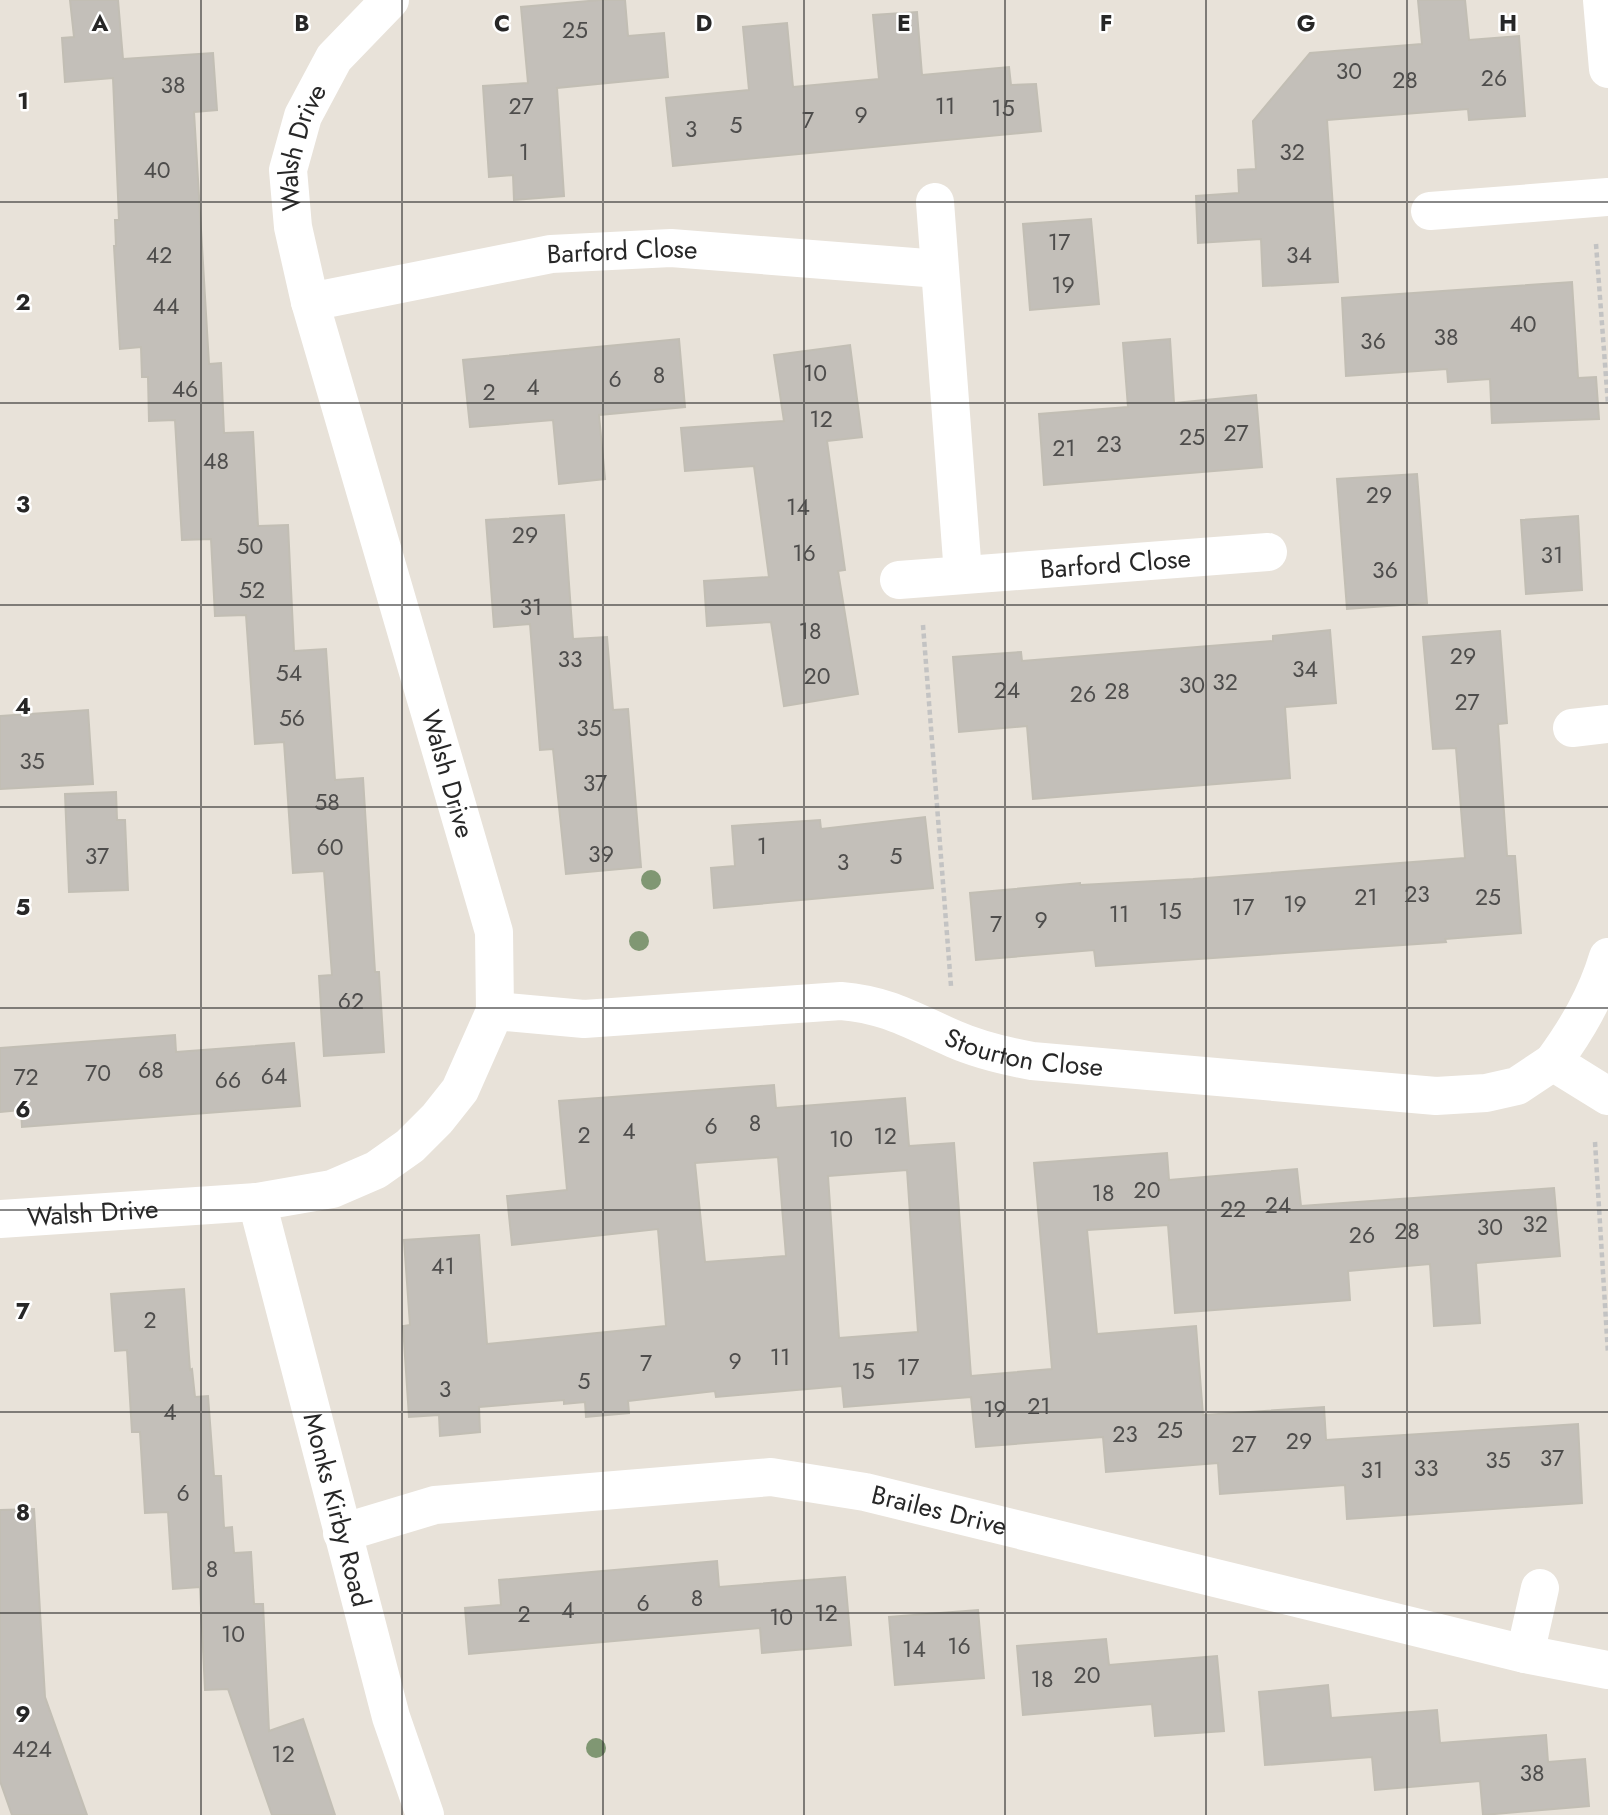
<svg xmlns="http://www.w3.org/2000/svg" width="1608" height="1815" viewBox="0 0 1608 1815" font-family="Jost,sans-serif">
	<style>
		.building { fill: #c3bfb9; stroke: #c2beb4; stroke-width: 2; fill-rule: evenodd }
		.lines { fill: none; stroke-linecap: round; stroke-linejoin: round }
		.path { stroke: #c3c3c3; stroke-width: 4.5; stroke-dasharray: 5 3.5; stroke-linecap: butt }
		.minor { stroke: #fff; stroke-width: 38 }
		.tree { fill: #809773 }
		.grid { fill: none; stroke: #272727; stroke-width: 2; stroke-opacity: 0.55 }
		.labels { text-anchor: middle; stroke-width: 5; stroke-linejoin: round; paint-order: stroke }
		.number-label { font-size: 23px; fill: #4e4d4c }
		.street-label { font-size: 26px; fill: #272727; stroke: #fff }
		.grid-label { font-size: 23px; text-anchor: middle; font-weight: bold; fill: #272727; stroke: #fff; stroke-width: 5; stroke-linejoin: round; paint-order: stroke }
	</style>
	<rect width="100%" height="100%" fill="#e8e2d9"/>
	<g class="building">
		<path d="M 70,0 L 118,0 L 123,59 L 213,53 L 217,110 L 194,112 L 209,364 L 221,363 L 224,433 L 253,432 L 258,526 L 288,525 L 294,651 L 326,649 L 335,780 L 363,778 L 375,972 L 379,972 L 384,1052 L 324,1056 L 319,976 L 332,975 L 324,871 L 293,873 L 284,742 L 255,744 L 246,615 L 215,616 L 211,539 L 182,540 L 175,420 L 149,421 L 148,377 L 142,377 L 141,347 L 120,349 L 114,246 L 116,246 L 115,220 L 119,220 L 113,78 L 65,82 L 62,38 L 74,37 Z"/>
		<path d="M 600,0 L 625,0 L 628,36 L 664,33 L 668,77 L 557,88 L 564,196 L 514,200 L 513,175 L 489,177 L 483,86 L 528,83 L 521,7 Z"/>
		<path d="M 1418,0 L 1465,0 L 1469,40 L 1519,36 L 1525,116 L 1469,120 L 1468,109 L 1327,120 L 1338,282 L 1263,286 L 1261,239 L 1198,243 L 1196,196 L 1239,193 L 1238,170 L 1256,169 L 1253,121 L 1310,53 L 1422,44 Z"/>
		<path d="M 917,12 L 922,75 L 1009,67 L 1011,85 L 1036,84 L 1041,131 L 673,166 L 666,98 L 749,90 L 743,27 L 787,23 L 793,87 L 879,79 L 873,15 Z"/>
		<path d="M 1091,219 L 1099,304 L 1030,310 L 1023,224 Z"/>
		<path d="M 1572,282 L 1578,378 L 1596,377 L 1599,419 L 1492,423 L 1490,379 L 1448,382 L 1447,369 L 1346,376 L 1342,298 Z"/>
		<path d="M 679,339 L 685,407 L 599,415 L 605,479 L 559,484 L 553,420 L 470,427 L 463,360 Z"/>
		<path d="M 1170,339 L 1174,403 L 1256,395 L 1262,467 L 1044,485 L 1039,414 L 1128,407 L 1123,343 Z"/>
		<path d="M 850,345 L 862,437 L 827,441 L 845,570 L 838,571 L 858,694 L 784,706 L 771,622 L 707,626 L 704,581 L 769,577 L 754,466 L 685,471 L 681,428 L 784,421 L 774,355 Z"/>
		<path d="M 1417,474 L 1427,603 L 1347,609 L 1337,479 Z"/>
		<path d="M 564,515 L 573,639 L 607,637 L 613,710 L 628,709 L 641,867 L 566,874 L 553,749 L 540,750 L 530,624 L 494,627 L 486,520 Z"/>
		<path d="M 1578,516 L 1582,590 L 1526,594 L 1521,520 Z"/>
		<path d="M 1330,630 L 1336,703 L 1285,707 L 1290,778 L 1033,799 L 1027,726 L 959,732 L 953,657 L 1021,652 L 1022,661 L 1273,641 L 1273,636 Z"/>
		<path d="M 1500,631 L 1507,723 L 1498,724 L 1507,856 L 1515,856 L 1521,933 L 1445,939 L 1446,942 L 1096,966 L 1094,950 L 976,960 L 970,893 L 1080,883 L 1080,885 L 1193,879 L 1465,858 L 1456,748 L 1433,749 L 1423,637 Z"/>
		<path d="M 88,710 L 93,784 L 0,789 L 0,716 Z"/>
		<path d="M 116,792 L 117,820 L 125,820 L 128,890 L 69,892 L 65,794 Z"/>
		<path d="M 925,817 L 933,888 L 714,908 L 711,868 L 735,866 L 732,826 L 820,820 L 821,829 Z"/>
		<path d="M 175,1035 L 176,1052 L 294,1043 L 300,1106 L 22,1127 L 21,1110 L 0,1112 L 0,1048 Z"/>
		<path d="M 774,1085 L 776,1108 L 905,1098 L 909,1146 L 954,1143 L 971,1376 L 1052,1369 L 1034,1163 L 1167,1153 L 1169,1180 L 1297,1169 L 1301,1206 L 1554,1188 L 1560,1256 L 1476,1263 L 1480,1323 L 1434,1326 L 1430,1264 L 1348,1271 L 1350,1300 L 1175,1313 L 1168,1225 L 1087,1230 L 1097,1334 L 1196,1326 L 1203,1415 L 1324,1407 L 1326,1440 L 1578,1424 L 1582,1503 L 1347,1519 L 1345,1485 L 1220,1494 L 1218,1463 L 1106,1472 L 1103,1437 L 976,1447 L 971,1397 L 844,1407 L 842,1386 L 716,1397 L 715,1391 L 628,1401 L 629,1413 L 586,1417 L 585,1402 L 564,1404 L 564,1400 L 479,1407 L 480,1432 L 440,1436 L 439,1415 L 409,1417 L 403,1326 L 410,1325 L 404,1240 L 479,1235 L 487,1344 L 666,1326 L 658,1229 L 512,1245 L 507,1196 L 567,1190 L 559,1101 ZM 778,1157 L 786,1256 L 705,1262 L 695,1163 ZM 907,1170 L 918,1332 L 839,1338 L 828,1176 Z"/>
		<path d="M 184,1289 L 190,1370 L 192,1369 L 195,1397 L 208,1396 L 214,1476 L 221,1476 L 224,1528 L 232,1527 L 234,1553 L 251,1552 L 254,1604 L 263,1604 L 269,1731 L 303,1719 L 335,1815 L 272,1815 L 228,1689 L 205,1690 L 200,1587 L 173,1589 L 168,1512 L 145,1513 L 140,1432 L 132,1432 L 127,1350 L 115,1351 L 111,1294 Z"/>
		<path d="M 34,1509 L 45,1697 L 87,1815 L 12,1815 L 0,1781 L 0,1510 Z"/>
		<path d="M 717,1561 L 719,1587 L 845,1577 L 851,1645 L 762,1653 L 760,1628 L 469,1654 L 465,1608 L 501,1605 L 499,1580 Z"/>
		<path d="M 978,1610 L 984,1678 L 895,1685 L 889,1617 Z"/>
		<path d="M 1106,1639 L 1109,1665 L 1217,1656 L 1224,1731 L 1155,1736 L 1152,1704 L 1023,1715 L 1017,1646 Z"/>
		<path d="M 1328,1685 L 1331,1718 L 1437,1710 L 1440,1743 L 1546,1735 L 1548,1762 L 1585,1759 L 1589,1806 L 1483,1815 L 1480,1781 L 1375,1790 L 1372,1757 L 1265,1765 L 1259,1692 Z"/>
	</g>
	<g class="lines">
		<g class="path">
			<path d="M 1596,244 L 1608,404"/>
			<path d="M 923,625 L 951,986"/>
			<path d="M 1595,1142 L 1608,1354"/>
		</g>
		<g class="minor">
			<path d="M 1602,0 L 1608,69"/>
			<path d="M 935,202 L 963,574"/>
			<path d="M 1430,211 L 1608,197"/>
			<path id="s1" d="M 310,302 L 551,254 L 671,248 L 939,269"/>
			<path id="s2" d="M 899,580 L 1268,552"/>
			<path d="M 1572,728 L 1608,724"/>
			<path id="s3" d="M 495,1011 L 584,1019 L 841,1001 C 888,1005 912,1021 954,1039 C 979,1050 1005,1056 1032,1061 L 1436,1096 L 1486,1093 L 1517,1086 L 1553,1062 L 1608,1096"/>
			<path d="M 1553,1062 C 1577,1029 1596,997 1608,957"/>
			<path id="s4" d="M 257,1202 L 391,1717 L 425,1815"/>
			<path id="s5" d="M 0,1219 L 257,1202 L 332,1189 L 376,1170 L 410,1146 L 437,1119 L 460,1090 L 495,1011 L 494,932 L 310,302 L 293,227 L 288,170 L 303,116 L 334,58 L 390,0"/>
			<path id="s6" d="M 342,1533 L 435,1505 L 771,1477 L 865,1492 L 1525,1654 L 1608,1670"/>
			<path d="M 1525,1654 L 1540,1588"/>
		</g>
	</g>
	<g class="tree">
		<circle cx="651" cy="880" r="10"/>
		<circle cx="639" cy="941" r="10"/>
		<circle cx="596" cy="1748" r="10"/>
	</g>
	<path class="grid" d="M 201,0 L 201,1815M 402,0 L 402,1815M 603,0 L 603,1815M 804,0 L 804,1815M 1005,0 L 1005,1815M 1206,0 L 1206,1815M 1407,0 L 1407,1815M 0,202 L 1608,202M 0,403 L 1608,403M 0,605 L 1608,605M 0,807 L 1608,807M 0,1008 L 1608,1008M 0,1210 L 1608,1210M 0,1412 L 1608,1412M 0,1613 L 1608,1613"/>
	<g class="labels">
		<g class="number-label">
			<text x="575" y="38">25</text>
			<text x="1349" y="79">30</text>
			<text x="1494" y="86">26</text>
			<text x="1405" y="88">28</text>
			<text x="173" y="93">38</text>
			<text x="521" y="114">27</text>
			<text x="945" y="114">11</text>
			<text x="1003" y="116">15</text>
			<text x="861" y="123">9</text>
			<text x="808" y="128">7</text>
			<text x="736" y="133">5</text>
			<text x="691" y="137">3</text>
			<text x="524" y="160">1</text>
			<text x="1292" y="160">32</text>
			<text x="157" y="178">40</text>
			<text x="1059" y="250">17</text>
			<text x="159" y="263">42</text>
			<text x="1299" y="263">34</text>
			<text x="1063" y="293">19</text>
			<text x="166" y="314">44</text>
			<text x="1523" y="332">40</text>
			<text x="1446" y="345">38</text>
			<text x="1373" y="349">36</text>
			<text x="815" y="381">10</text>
			<text x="659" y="383">8</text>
			<text x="615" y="387">6</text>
			<text x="533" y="395">4</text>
			<text x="185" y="397">46</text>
			<text x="489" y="400">2</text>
			<text x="821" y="427">12</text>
			<text x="1236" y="441">27</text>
			<text x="1192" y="445">25</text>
			<text x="1109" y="452">23</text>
			<text x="1064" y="456">21</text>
			<text x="216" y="469">48</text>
			<text x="1379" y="503">29</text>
			<text x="798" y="515">14</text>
			<text x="525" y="543">29</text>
			<text x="250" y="554">50</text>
			<text x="804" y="561">16</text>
			<text x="1552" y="563">31</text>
			<text x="1385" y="578">36</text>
			<text x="252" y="598">52</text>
			<text x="531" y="615">31</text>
			<text x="810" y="639">18</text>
			<text x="1463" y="664">29</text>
			<text x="570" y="667">33</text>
			<text x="1305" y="677">34</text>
			<text x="289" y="681">54</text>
			<text x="817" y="684">20</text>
			<text x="1225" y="690">32</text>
			<text x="1192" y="693">30</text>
			<text x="1007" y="698">24</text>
			<text x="1117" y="699">28</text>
			<text x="1083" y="702">26</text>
			<text x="1467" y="710">27</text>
			<text x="292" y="726">56</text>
			<text x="589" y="736">35</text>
			<text x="32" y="769">35</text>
			<text x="595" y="791">37</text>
			<text x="327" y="810">58</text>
			<text x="762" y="854">1</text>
			<text x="330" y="855">60</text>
			<text x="601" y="862">39</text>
			<text x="97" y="864">37</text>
			<text x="896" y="864">5</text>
			<text x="843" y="870">3</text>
			<text x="1417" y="902">23</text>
			<text x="1366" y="905">21</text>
			<text x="1488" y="905">25</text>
			<text x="1295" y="912">19</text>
			<text x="1243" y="915">17</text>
			<text x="1170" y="919">15</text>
			<text x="1119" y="922">11</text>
			<text x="1041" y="928">9</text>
			<text x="996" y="932">7</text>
			<text x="351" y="1009">62</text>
			<text x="151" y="1078">68</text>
			<text x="98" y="1081">70</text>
			<text x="274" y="1084">64</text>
			<text x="26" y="1085">72</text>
			<text x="228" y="1088">66</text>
			<text x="755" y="1131">8</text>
			<text x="711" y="1134">6</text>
			<text x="629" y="1139">4</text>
			<text x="584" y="1143">2</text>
			<text x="885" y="1144">12</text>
			<text x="841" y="1147">10</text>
			<text x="1147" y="1198">20</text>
			<text x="1103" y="1201">18</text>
			<text x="1278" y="1213">24</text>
			<text x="1233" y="1217">22</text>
			<text x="1535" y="1232">32</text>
			<text x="1490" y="1235">30</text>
			<text x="1407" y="1239">28</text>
			<text x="1362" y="1243">26</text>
			<text x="443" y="1274">41</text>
			<text x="150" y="1328">2</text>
			<text x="780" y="1365">11</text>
			<text x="735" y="1369">9</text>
			<text x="646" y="1371">7</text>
			<text x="908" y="1375">17</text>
			<text x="863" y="1379">15</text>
			<text x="584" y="1389">5</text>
			<text x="445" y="1397">3</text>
			<text x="1039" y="1414">21</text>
			<text x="995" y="1417">19</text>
			<text x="170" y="1420">4</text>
			<text x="1170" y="1438">25</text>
			<text x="1125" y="1442">23</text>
			<text x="1299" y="1449">29</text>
			<text x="1244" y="1452">27</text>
			<text x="1552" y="1466">37</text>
			<text x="1498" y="1468">35</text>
			<text x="1426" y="1476">33</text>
			<text x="1372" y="1478">31</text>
			<text x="183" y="1501">6</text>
			<text x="212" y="1577">8</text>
			<text x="697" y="1606">8</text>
			<text x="643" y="1611">6</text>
			<text x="568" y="1618">4</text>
			<text x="826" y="1621">12</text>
			<text x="524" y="1622">2</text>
			<text x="781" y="1625">10</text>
			<text x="233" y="1642">10</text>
			<text x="959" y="1654">16</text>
			<text x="914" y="1657">14</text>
			<text x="1087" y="1683">20</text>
			<text x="1042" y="1687">18</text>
			<text x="32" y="1757">424</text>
			<text x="283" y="1762">12</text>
			<text x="1532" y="1781">38</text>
		</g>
		<g class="street-label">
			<text dy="9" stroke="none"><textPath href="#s5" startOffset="1479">Walsh Drive</textPath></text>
			<text dy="9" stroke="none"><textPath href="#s1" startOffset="317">Barford Close</textPath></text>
			<text dy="9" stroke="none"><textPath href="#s2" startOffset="217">Barford Close</textPath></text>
			<text transform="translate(448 774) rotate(74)" y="9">Walsh Drive</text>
			<text dy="9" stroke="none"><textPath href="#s3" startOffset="539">Stourton Close</textPath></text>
			<text dy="9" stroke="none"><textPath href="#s5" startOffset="93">Walsh Drive</textPath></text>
			<text dy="9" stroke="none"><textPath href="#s4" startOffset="318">Monks Kirby Road</textPath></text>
			<text dy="9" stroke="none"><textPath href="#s6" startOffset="606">Brailes Drive</textPath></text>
		</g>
	</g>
	<g class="grid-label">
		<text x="100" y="31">A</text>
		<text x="302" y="31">B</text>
		<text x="502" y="31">C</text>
		<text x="704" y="31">D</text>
		<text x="904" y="31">E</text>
		<text x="1106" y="31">F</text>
		<text x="1306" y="31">G</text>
		<text x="1508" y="31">H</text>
		<text x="23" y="109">1</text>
		<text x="23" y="310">2</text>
		<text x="23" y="512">3</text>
		<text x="23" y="714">4</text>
		<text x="23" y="915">5</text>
		<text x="23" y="1117">6</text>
		<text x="23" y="1319">7</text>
		<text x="23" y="1520">8</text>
		<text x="23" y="1722">9</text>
	</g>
</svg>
